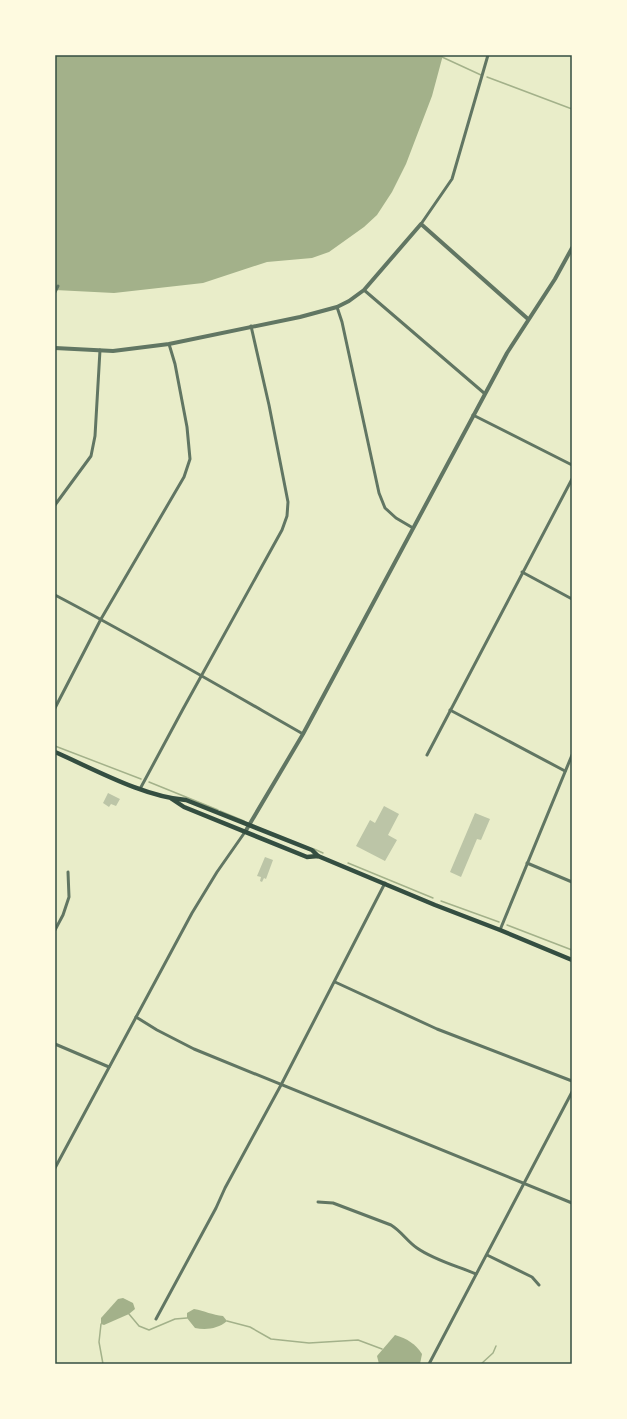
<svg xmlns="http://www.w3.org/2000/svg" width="627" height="1419" viewBox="0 0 627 1419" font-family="Montserrat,sans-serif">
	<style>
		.water { fill: #a3b18a }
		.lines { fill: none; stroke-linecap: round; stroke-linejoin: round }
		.stream { stroke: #a3b18a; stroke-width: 1.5 }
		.building { fill: #bcc5a7 }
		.minor { stroke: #617663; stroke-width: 3 }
		.tertiary { stroke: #617663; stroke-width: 4 }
		.secondary { stroke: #344e41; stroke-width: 4.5 }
		.neatline { fill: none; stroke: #344e41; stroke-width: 1.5 }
	</style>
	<rect width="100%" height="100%" fill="#e9edc9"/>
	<g class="water">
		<path d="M 55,55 L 443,55 L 432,96 L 406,164 L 392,192 L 377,215 L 364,227 L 329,252 L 312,258 L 267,262 L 203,283 L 114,293 L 55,290 Z"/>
		<path d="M 123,1298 L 133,1303 L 135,1309 L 129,1314 L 104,1325 L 101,1324 L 101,1318 L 118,1299 Z"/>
		<path d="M 194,1309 C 205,1311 212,1315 223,1316 L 227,1321 C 218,1329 206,1330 195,1328 L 187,1318 L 187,1313 Z"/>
		<path d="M 395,1335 C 407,1339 415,1343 422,1354 L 420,1364 L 379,1364 L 377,1356 Z"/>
	</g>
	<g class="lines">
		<g class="stream">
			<path d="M 442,57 L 481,75"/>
			<path d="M 487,77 L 572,109"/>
			<path d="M 55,746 L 141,779"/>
			<path d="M 149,782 L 218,810"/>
			<path d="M 220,811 L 244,821"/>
			<path d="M 314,849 L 323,853"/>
			<path d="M 348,863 L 433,898"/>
			<path d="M 441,901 L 499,922"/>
			<path d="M 507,925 L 572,950"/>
			<path d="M 129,1314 L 139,1326 L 149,1330 L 175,1319 L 187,1318"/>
			<path d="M 227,1321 L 250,1327 L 271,1339 L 309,1343 L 358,1340 L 382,1349"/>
			<path d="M 101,1324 L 99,1342 L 103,1364"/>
			<path d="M 481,1364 L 493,1353 L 496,1346"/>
		</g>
	</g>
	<g class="building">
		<path d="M 108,793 L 120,799 L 116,806 L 111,804 L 109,807 L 103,803 Z"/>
		<path d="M 384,806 L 399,814 L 388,835 L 397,840 L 385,861 L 356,846 L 370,820 L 375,823 Z"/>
		<path d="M 475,813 L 490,819 L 481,840 L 477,839 L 461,877 L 450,872 Z"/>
		<path d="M 265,857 L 273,860 L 266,879 L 264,878 L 262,882 L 260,881 L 261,877 L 257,876 Z"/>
	</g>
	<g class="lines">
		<g class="minor">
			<path d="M 421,224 L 452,179 L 488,55"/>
			<path d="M 364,290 L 484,393"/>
			<path d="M 55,292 L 58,286"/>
			<path d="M 337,307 L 342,322 L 379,493 L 385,508 L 396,518 L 413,528"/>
			<path d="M 473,415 L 572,465"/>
			<path d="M 55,505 L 91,456 L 95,436 L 100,350"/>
			<path d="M 522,572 L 572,599"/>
			<path d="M 55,595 C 139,639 221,687 303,734"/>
			<path d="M 55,708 L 101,619 L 184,477 L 190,459 L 187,427 L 175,364 L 169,344"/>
			<path d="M 450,710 L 565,771"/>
			<path d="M 427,755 L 572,479"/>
			<path d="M 140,789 L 183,709 L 282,530 L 287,516 L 288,502 L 269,405 L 251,326"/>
			<path d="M 527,863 L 572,882"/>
			<path d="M 55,930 L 63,915 L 69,897 L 68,872"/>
			<path d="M 500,930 L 572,755"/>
			<path d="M 335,982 L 437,1029 L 572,1081"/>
			<path d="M 136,1017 L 157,1030 L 194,1049 L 572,1203"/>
			<path d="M 55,1044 L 109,1067"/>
			<path d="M 55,1168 L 192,913 L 217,872 L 245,832"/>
			<path d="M 318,1202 L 333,1203 L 391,1225 C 401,1231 407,1241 417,1248 C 434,1260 457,1266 476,1274"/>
			<path d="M 487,1255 L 532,1277 L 539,1285"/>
			<path d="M 156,1319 L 216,1208 L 225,1188 L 281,1085 L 385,883"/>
			<path d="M 429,1364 L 572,1092"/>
		</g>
		<g class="tertiary">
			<path d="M 55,348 L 113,351 L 169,344 L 300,317 L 337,307 L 349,301 L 364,290 L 421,224 L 528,319"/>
			<path d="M 245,832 L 303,734 L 507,353 L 555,279 L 572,248"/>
		</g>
		<g class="secondary">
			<path d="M 55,752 C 94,769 144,797 186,800 L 312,850 L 318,856"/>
			<path d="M 172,799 L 184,807 L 307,857 L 318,856 L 435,905 L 500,930 L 572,960"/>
		</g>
	</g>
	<rect width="627" height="1419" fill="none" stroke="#fefae0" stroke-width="112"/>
	<rect x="56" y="56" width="515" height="1307" class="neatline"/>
</svg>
